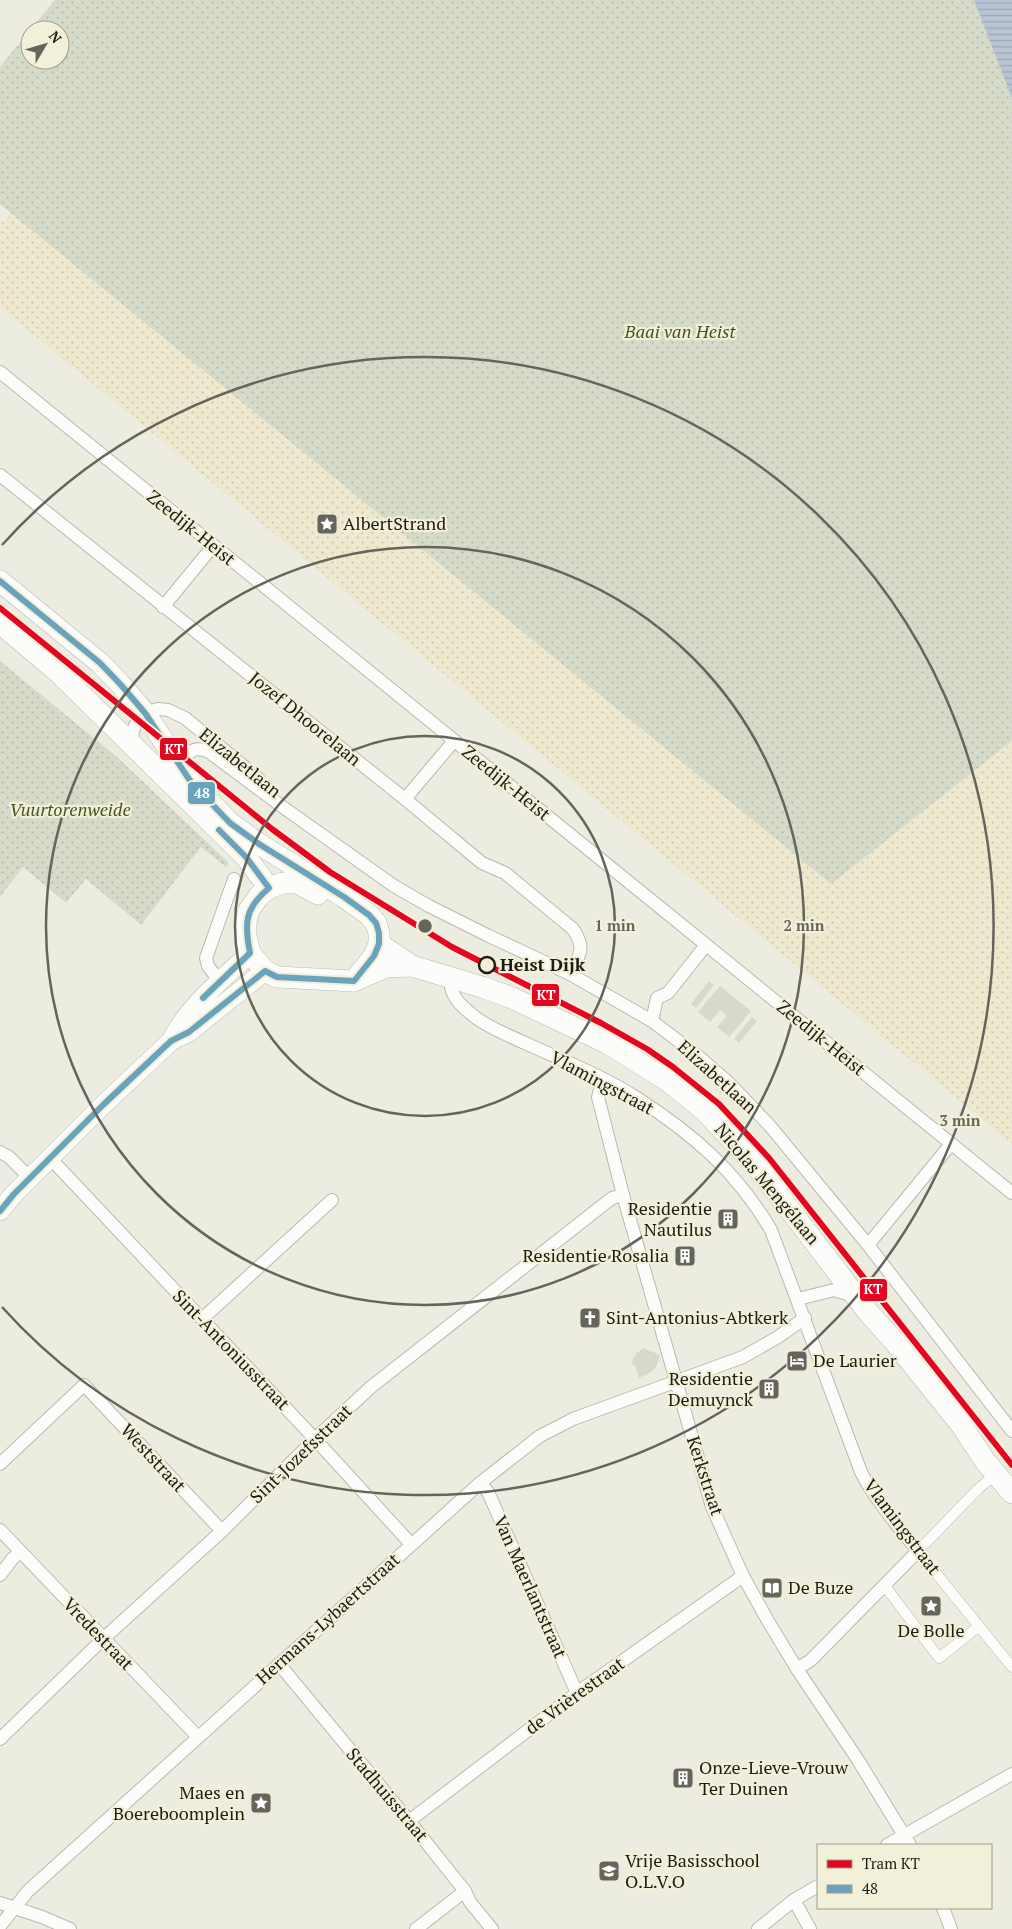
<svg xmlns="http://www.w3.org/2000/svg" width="1012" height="1929" viewBox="0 0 1012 1929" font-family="'PT Serif',serif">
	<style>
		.grass { fill: #d6dac9 }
		.sand { fill: url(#sand-dots) }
		.park { fill: url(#park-dots) }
		.water { fill: url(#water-rules) }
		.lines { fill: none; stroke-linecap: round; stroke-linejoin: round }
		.pedestrian-casing { stroke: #bab9b0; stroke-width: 11 }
		.minor-casing { stroke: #bab9b0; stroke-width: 14 }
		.secondary-casing { stroke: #bab9b0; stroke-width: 20 }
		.primary-casing { stroke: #bab9b0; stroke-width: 22 }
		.pedestrian { stroke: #fcfcfa; stroke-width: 10 }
		.minor { stroke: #fcfcfa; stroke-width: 12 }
		.secondary { stroke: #fcfcfa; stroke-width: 19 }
		.primary { stroke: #fcfcfa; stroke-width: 21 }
		.bus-1-casing { stroke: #f3f0da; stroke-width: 10 }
		.bus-1 { stroke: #6aa3bd; stroke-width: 6 }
		.tram-1-casing { stroke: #f3f0da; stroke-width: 10 }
		.tram-1 { stroke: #e40521; stroke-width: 6 }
		.ring { fill: none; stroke: #66655c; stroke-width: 2.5 }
		.stop-dot { fill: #f3f0da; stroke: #1e1d15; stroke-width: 2.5 }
		.labels { text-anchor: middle; stroke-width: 4.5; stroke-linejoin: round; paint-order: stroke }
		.park-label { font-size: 18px; font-style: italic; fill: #475322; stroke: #f3f0da }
		.poi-label { font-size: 18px; fill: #1e1d15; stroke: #f3f0da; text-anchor: start }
		.street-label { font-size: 18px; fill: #1e1d15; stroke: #f3f0da }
		.stop-label { font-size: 18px; font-weight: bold; fill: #1e1d15; stroke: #f3f0da; text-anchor: start }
		.centre { fill: #66655c; stroke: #f3f0da; stroke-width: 2.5 }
		.ring-label { font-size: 15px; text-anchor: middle; font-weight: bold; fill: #66655c; stroke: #f3f0da; stroke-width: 4.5; stroke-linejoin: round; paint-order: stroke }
		.line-badge { stroke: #f3f0da; stroke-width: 2 }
		.badge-label { font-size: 14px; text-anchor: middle; font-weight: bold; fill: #fff }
	</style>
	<defs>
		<pattern id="sand-dots" width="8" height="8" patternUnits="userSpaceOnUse" patternTransform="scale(1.25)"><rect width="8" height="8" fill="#eee8ce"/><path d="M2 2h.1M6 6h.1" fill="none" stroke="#ccc7b0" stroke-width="1.8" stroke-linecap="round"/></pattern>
		<pattern id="park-dots" width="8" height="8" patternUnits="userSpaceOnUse" patternTransform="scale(1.25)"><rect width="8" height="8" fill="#d6dac9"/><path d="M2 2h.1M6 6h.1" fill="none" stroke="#b7bbac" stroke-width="1.8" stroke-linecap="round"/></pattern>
		<pattern id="water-rules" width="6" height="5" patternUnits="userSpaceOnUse" patternTransform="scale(1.25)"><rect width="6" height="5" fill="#b8c3d3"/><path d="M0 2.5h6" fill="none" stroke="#9ea7b4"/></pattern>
	</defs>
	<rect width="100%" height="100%" fill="#edece0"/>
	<g class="grass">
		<path d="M 709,981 L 714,985 L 696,1008 L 691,1004 Z"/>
		<path d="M 720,986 L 751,1011 L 729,1037 L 717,1027 L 727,1016 L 720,1010 L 710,1022 L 698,1012 Z"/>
		<path d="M 752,1017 L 757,1021 L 739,1043 L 734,1039 Z"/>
		<path d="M 644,1348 L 660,1355 C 656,1371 653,1371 639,1378 L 635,1366 L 632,1364 L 633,1357 L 636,1356 L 635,1354 Z"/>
	</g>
	<path class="sand" d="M 12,213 L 831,884 L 1012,741 L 1012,1144 L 0,307 L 0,223 L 5,221 Z"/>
	<g class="park">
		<path d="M 55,0 L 1012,0 L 1012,741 L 831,884 L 0,204 L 0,67 L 30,30 L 30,60 L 60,60 L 60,30 L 30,30 Z"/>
		<path d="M 0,661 L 117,757 L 229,863 L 226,867 L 201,847 L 141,925 L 86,879 L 66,903 L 23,867 L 0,897 Z"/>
	</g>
	<path class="water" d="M 974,0 L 1012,0 L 1012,98 Z"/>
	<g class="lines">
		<g class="pedestrian-casing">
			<g id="pedestrian">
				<path d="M 996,1474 L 978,1489 L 918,1551 L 1012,1667"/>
				<path d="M 885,1586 L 939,1658 L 979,1626"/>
			</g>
		</g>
		<g class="minor-casing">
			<g id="minor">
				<path d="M 0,372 L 1012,1193"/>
				<path d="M 0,475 L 405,799 L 482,863 L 505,873 L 573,929 C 586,948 580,955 570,974"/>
				<path d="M 163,607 L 213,546"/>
				<path d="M 132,745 L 133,730 L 138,720 L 145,713 L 158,709 L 168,710 L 185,718 L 258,778"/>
				<path d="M 182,768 C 185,752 194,745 209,752 L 287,810 L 394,886 L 429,906 L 489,936 L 570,974 L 652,1021 L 698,1056 L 728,1082 L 770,1126 L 868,1245 L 1012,1431"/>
				<path d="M 405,799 L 454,741"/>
				<path d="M 451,977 C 448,995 461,1006 475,1017 C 489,1028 508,1035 525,1043 C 562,1060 603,1076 637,1098 C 693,1134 737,1172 771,1230 L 861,1472 C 876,1501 897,1525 918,1551 L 811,1660 L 797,1669"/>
				<path d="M 220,982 L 208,966 L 206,958 L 234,879"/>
				<path d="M 652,1021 L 657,998 L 668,993 L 706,945"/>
				<path d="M 603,1080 L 598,1097 L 623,1195 L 712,1507 L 743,1576 L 768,1621 L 797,1669 L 858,1760 L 910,1845"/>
				<path d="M 0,1152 L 9,1157 L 30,1178"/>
				<path d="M 50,1158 L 315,1439 L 411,1544"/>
				<path d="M 868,1245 L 951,1144"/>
				<path d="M 798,1299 L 834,1290 L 854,1296"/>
				<path d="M 202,1319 L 332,1200"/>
				<path d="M 0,1464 L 84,1385 L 222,1531"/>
				<path d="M 480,1483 L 488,1492 L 577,1693"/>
				<path d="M 0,1530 L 198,1737"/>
				<path d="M 0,1575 L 13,1558 L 21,1552"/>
				<path d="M 279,1664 L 409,1821 L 465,1891 L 470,1902 L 492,1929"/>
				<path d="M 0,1739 L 103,1639 L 222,1531 L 315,1439 L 371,1387 L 612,1198 L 623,1195"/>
				<path d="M 409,1821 L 577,1693 L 743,1576"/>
				<path d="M 887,1845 L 1012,1774"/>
				<path d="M 794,1900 L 810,1929"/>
				<path d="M 0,1903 L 42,1917 L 70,1929"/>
				<path d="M 943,1908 L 951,1929"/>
				<path d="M 0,1926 L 28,1891 L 480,1483 L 540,1436 L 573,1419 L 743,1357 L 778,1337 L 805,1318"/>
				<path d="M 416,1929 L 465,1891"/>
				<path d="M 758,1929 L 794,1900 L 818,1886"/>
			</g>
		</g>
		<g class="secondary-casing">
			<g id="secondary">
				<path d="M 173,1037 C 191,1004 223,979 250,953"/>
				<path d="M 0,1211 L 14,1194 L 104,1104 L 171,1041 L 189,1032 L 265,971"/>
			</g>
		</g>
		<g class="primary-casing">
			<g id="primary">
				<path d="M 0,581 L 100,663 L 121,685 L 145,713 L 191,782 L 230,823 L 259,844 L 344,897 L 369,915 L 376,923 L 379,933 L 379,944 L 374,956 L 354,981"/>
				<path d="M 0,623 L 59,673 L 246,857 L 269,888"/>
				<path d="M 318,894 L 297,883 L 283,883 L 269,888 L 259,896 L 249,910 L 246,922 L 246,936 L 250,953 L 265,971 L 277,977 L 354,981 L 386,967 L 412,966"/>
				<path d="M 379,944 L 412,966 L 482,987 L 510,997 L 607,1043 L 668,1081 L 705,1111 L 758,1168 L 868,1312 L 893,1340 L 962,1426 L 985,1461 L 1012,1493"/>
			</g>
		</g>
		<use href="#pedestrian" class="pedestrian"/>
		<use href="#minor" class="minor"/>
		<use href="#secondary" class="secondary"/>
		<use href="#primary" class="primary"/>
		<g class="bus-1-casing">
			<g id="bus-1">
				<path d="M 0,581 L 100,663 L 121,685 L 145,713 L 191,782 L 230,823 L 259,844 L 344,897 L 369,915 L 376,923 L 379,933 L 379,944 L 374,956 L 354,981 L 277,977 L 265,971 L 189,1032 L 171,1041 L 104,1104 L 14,1194 L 0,1211"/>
				<path d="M 203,998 L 250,953 C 244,923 245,908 269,888 L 246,857 L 219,830"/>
			</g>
		</g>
		<use href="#bus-1" class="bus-1"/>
		<g class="tram-1-casing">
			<path id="tram-1" d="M 0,608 L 272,829 L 330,872 L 452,947 L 601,1023 L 647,1049 L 673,1067 L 719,1104 L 769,1158 L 1012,1465"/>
		</g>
		<use href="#tram-1" class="tram-1"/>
	</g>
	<g class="ring">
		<circle cx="425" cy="926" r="190"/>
		<circle cx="425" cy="926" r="379"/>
		<path d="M2 545A569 569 0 1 1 2 1307"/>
	</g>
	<defs>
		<g id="sight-square" transform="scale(1.125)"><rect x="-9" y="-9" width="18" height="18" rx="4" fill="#66655c" stroke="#f3f0da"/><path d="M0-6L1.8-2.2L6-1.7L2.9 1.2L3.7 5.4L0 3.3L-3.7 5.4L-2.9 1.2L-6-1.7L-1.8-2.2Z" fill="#fff"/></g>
		<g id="building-square" transform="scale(1.125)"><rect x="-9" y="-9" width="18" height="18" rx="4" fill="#66655c" stroke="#f3f0da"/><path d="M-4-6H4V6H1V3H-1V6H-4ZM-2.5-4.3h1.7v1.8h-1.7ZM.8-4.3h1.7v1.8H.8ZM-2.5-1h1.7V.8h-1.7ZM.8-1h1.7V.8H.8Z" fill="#fff"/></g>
		<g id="church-square" transform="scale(1.125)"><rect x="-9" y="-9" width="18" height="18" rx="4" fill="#66655c" stroke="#f3f0da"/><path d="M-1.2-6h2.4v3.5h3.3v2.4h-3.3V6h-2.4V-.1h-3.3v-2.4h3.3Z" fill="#fff"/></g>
		<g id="hotel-square" transform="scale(1.125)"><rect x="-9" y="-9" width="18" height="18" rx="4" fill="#66655c" stroke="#f3f0da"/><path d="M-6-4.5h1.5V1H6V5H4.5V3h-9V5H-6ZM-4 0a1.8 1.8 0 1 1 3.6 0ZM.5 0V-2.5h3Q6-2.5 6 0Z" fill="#fff"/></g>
		<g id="library-square" transform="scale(1.125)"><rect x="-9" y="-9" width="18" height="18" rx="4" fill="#66655c" stroke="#f3f0da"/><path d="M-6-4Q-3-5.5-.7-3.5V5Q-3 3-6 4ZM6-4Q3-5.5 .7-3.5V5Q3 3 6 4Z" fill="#fff"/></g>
		<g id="school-square" transform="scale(1.125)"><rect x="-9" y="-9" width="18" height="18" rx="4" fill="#66655c" stroke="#f3f0da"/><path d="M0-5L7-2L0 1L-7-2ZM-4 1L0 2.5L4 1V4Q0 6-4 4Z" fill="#fff"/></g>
	</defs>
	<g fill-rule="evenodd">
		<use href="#sight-square" x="327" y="524"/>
		<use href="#building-square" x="728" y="1219"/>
		<use href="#building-square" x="685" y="1256"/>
		<use href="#church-square" x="590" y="1318"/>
		<use href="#hotel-square" x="797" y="1361"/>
		<use href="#building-square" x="769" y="1389"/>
		<use href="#library-square" x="772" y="1588"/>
		<use href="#sight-square" x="931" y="1606"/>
		<use href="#building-square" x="683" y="1778"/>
		<use href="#sight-square" x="261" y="1803"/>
		<use href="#school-square" x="609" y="1871"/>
	</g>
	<circle class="stop-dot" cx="487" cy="965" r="8"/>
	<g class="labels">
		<g class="park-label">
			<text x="680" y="338">Baai van Heist</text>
			<text x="70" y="816">Vuurtorenweide</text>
		</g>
		<g class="poi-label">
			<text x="343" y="530">AlbertStrand</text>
			<text x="712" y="1215" text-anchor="end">Residentie<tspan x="712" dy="21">Nautilus</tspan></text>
			<text x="669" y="1262" text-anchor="end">Residentie Rosalia</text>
			<text x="606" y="1324">Sint-Antonius-Abtkerk</text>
			<text x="813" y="1367">De Laurier</text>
			<text x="753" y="1385" text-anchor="end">Residentie<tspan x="753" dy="21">Demuynck</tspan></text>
			<text x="788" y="1594">De Buze</text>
			<text x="931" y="1637" text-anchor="middle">De Bolle</text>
			<text x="699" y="1774">Onze-Lieve-Vrouw<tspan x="699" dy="21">Ter Duinen</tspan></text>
			<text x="245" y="1799" text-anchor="end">Maes en<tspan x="245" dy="21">Boereboomplein</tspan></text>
			<text x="625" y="1867">Vrije Basisschool<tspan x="625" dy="21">O.L.V.O</tspan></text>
		</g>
		<g class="street-label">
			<text transform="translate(191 528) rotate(39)" y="6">Zeedijk-Heist</text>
			<text transform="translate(305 719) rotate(39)" y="6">Jozef Dhoorelaan</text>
			<text transform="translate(240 763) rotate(39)" y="6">Elizabetlaan</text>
			<text transform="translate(506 783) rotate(39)" y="6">Zeedijk-Heist</text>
			<text transform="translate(821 1038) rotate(39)" y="6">Zeedijk-Heist</text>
			<text transform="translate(717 1077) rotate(42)" y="6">Elizabetlaan</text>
			<text transform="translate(602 1083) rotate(28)" y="6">Vlamingstraat</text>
			<text transform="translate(767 1184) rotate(50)" y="6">Nicolas Mengélaan</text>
			<text transform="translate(231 1350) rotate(46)" y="6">Sint-Antoniusstraat</text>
			<text transform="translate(301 1454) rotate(-44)" y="6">Sint-Jozefsstraat</text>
			<text transform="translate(153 1458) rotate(47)" y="6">Weststraat</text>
			<text transform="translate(705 1476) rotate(72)" y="6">Kerkstraat</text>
			<text transform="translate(902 1527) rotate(53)" y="6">Vlamingstraat</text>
			<text transform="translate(530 1587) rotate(66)" y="6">Van Maerlantstraat</text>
			<text transform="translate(328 1619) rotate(-42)" y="6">Hermans-Lybaertstraat</text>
			<text transform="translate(98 1634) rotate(46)" y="6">Vredestraat</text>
			<text transform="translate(575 1696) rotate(-36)" y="6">de Vrièrestraat</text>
			<text transform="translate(387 1795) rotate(50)" y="6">Stadhuisstraat</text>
		</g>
		<g class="stop-label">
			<text x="500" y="971">Heist Dijk</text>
		</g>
	</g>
	<circle cx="425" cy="926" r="8" class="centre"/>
	<g class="ring-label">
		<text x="615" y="931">1 min</text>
		<text x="804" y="931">2 min</text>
		<text x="960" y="1126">3 min</text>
	</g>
	<g class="line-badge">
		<rect x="159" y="737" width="29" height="24" rx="5" fill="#e40521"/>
		<rect x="187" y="781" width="29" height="24" rx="5" fill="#6aa3bd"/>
		<rect x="531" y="983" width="29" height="24" rx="5" fill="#e40521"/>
		<rect x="859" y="1278" width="29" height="24" rx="5" fill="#e40521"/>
	</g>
	<g class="badge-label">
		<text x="174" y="754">KT</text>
		<text x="202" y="798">48</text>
		<text x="546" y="1000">KT</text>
		<text x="873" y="1294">KT</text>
	</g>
	<rect x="817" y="1844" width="175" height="65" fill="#f3f0da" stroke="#9e9c8b"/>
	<rect x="827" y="1860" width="25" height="8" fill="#e40521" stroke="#9e9c8b"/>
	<text x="862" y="1869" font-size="15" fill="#1e1d15">Tram KT</text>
	<rect x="827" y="1885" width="25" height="8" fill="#6aa3bd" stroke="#9e9c8b"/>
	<text x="862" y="1894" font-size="15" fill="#1e1d15">48</text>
	<g transform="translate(45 45) rotate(52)"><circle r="24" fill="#f3f0da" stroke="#9e9c8b"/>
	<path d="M0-4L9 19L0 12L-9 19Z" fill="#66655c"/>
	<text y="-8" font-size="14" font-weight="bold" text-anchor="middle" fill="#1e1d15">N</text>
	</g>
</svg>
